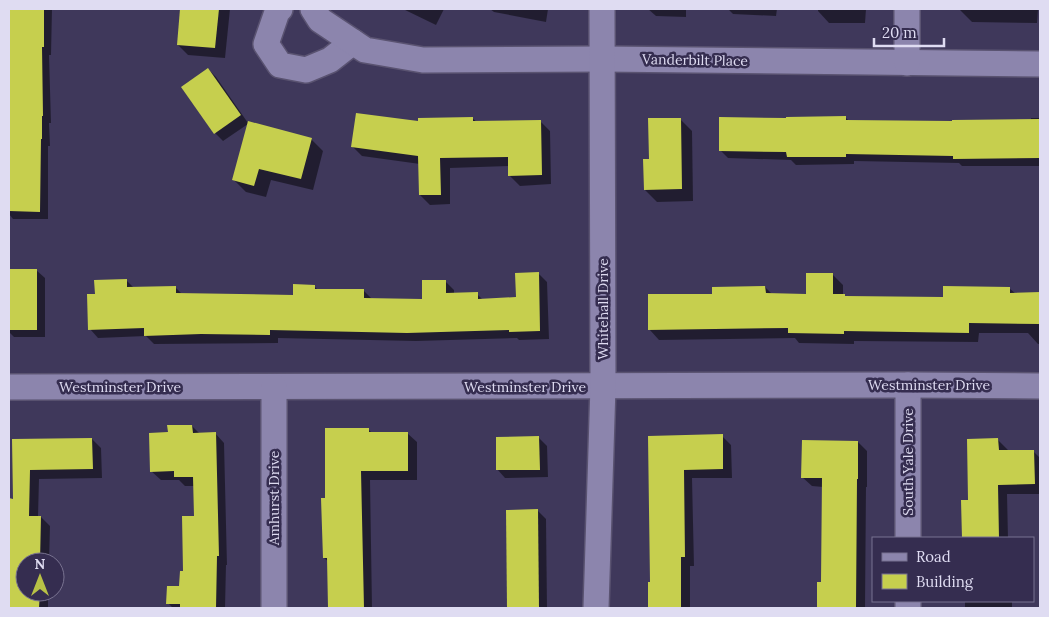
<svg xmlns="http://www.w3.org/2000/svg" width="1049" height="617" viewBox="0 0 1049 617" font-family="Lora,serif">
	<style>
		.shadow { fill: #0007 }
		.building { fill: #c6cf4e }
		.lines { fill: none; stroke-linecap: round; stroke-linejoin: round }
		.street-casing { stroke: #5a5371; stroke-width: 28 }
		.street { stroke: #8c85ad; stroke-width: 25 }
		.labels { text-anchor: middle; stroke-width: 5; stroke-linejoin: round; paint-order: stroke }
		.street-label { font-size: 14px; fill: #dfdcf2; stroke: #352d50 }
	</style>
	<rect width="100%" height="100%" fill="#3f385b"/>
	<g class="shadow">
		<path d="M 9,9 L 52,9 L 51,55 L 49,55 L 51,123 L 49,123 L 50,146 L 48,146 L 48,219 L 13,219 L 9,214 L 9,157 L 11,157 Z"/>
		<path d="M 181,9 L 230,9 L 225,58 L 188,55 L 178,45 Z"/>
		<path d="M 403,9 L 444,9 L 436,25 Z"/>
		<path d="M 490,9 L 548,9 L 546,22 L 494,12 Z"/>
		<path d="M 648,9 L 686,9 L 686,17 L 656,16 Z"/>
		<path d="M 728,9 L 777,9 L 776,16 L 733,14 Z"/>
		<path d="M 818,9 L 866,9 L 865,23 L 829,23 L 818,11 Z"/>
		<path d="M 960,9 L 1038,9 L 1037,23 L 972,22 L 960,10 Z"/>
		<path d="M 208,69 L 216,77 L 248,123 L 311,139 L 323,151 L 313,190 L 271,180 L 266,197 L 246,192 L 234,180 L 248,124 L 223,141 L 215,133 Z"/>
		<path d="M 845,117 L 849,121 L 954,123 L 1031,121 L 1031,118 L 1040,118 L 1040,166 L 962,166 L 959,163 L 854,161 L 854,164 L 796,165 L 791,160 L 728,158 L 720,150 L 788,119 Z"/>
		<path d="M 472,118 L 477,122 L 540,121 L 550,131 L 551,184 L 520,186 L 510,176 L 509,166 L 450,168 L 450,204 L 430,205 L 420,195 L 420,164 L 362,156 L 352,146 L 419,122 Z"/>
		<path d="M 680,119 L 692,131 L 693,201 L 657,202 L 645,190 L 650,160 Z"/>
		<path d="M 9,270 L 36,270 L 45,278 L 45,337 L 14,337 L 9,332 Z"/>
		<path d="M 538,273 L 547,282 L 549,339 L 519,340 L 517,338 L 416,341 L 278,338 L 278,343 L 154,344 L 146,336 L 98,338 L 90,329 L 96,295 L 126,280 L 134,288 L 175,287 L 182,294 L 294,296 L 314,286 L 319,291 L 364,291 L 372,299 L 424,300 L 445,281 L 454,290 L 454,294 L 477,294 L 483,300 L 517,298 Z"/>
		<path d="M 833,275 L 843,285 L 843,296 L 846,297 L 944,299 L 1009,288 L 1016,294 L 1040,294 L 1040,344 L 1038,344 L 1028,333 L 979,333 L 978,342 L 854,341 L 854,344 L 799,343 L 795,338 L 659,340 L 649,329 L 713,295 L 765,287 L 772,294 L 807,295 Z"/>
		<path d="M 192,426 L 200,434 L 215,433 L 224,443 L 227,565 L 226,565 L 225,608 L 173,608 L 168,603 L 181,587 L 195,517 L 194,486 L 185,486 L 179,480 L 161,480 L 151,471 L 169,434 Z"/>
		<path d="M 368,429 L 372,433 L 407,433 L 417,442 L 417,480 L 370,480 L 372,608 L 329,608 L 329,562 L 324,558 L 326,499 Z"/>
		<path d="M 722,436 L 731,445 L 732,478 L 692,478 L 694,566 L 690,566 L 690,608 L 650,608 L 649,584 L 651,584 L 649,437 Z"/>
		<path d="M 539,438 L 547,446 L 548,477 L 505,478 L 497,469 Z"/>
		<path d="M 92,439 L 101,448 L 102,478 L 39,479 L 38,517 L 41,517 L 50,526 L 49,562 L 25,562 L 25,592 L 48,592 L 48,608 L 9,608 L 9,500 L 14,500 L 13,440 Z"/>
		<path d="M 998,440 L 1008,450 L 1008,452 L 1033,451 L 1040,458 L 1040,494 L 1007,494 L 1008,538 L 964,538 L 963,502 L 970,501 Z"/>
		<path d="M 858,442 L 867,451 L 867,487 L 866,487 L 865,608 L 818,608 L 819,583 L 823,583 L 823,487 L 812,486 L 802,477 Z"/>
		<path d="M 508,511 L 538,511 L 546,519 L 547,608 L 509,608 Z"/>
		<rect x="965" y="601" width="47" height="7"/>
	</g>
	<g class="building">
		<path d="M 9,9 L 44,9 L 44,47 L 42,47 L 43,116 L 42,116 L 42,139 L 41,139 L 40,212 L 9,211 L 9,156 L 10,156 Z"/>
		<path d="M 180,9 L 219,9 L 215,48 L 177,45 Z"/>
		<path d="M 208,68 L 241,115 L 214,134 L 181,87 Z"/>
		<path d="M 356,113 L 418,121 L 418,118 L 473,117 L 473,121 L 541,120 L 542,175 L 508,176 L 508,157 L 440,158 L 441,195 L 419,195 L 418,156 L 351,147 Z"/>
		<path d="M 846,116 L 846,120 L 952,121 L 952,120 L 1040,119 L 1040,158 L 953,159 L 953,156 L 846,154 L 846,157 L 787,157 L 786,152 L 719,151 L 719,117 L 786,118 L 786,117 Z"/>
		<path d="M 648,118 L 681,118 L 682,189 L 644,190 L 643,159 L 649,159 Z"/>
		<path d="M 248,121 L 312,138 L 301,179 L 259,169 L 254,186 L 232,180 Z"/>
		<rect x="9" y="269" width="28" height="61"/>
		<path d="M 539,272 L 540,331 L 509,332 L 509,330 L 407,333 L 270,330 L 270,335 L 201,334 L 144,336 L 144,328 L 88,330 L 87,294 L 95,294 L 94,280 L 127,279 L 127,287 L 176,286 L 176,293 L 293,295 L 293,284 L 315,285 L 315,289 L 364,289 L 364,298 L 422,299 L 422,280 L 446,280 L 446,293 L 478,292 L 478,299 L 516,297 L 515,273 Z"/>
		<path d="M 806,273 L 833,273 L 833,294 L 845,294 L 845,296 L 943,297 L 943,286 L 1010,287 L 1010,293 L 1040,292 L 1040,324 L 969,323 L 969,333 L 844,331 L 844,334 L 788,333 L 788,328 L 648,330 L 648,294 L 712,294 L 712,287 L 765,286 L 766,293 L 806,294 Z"/>
		<path d="M 167,425 L 192,425 L 193,433 L 216,432 L 219,556 L 217,556 L 216,608 L 180,608 L 180,604 L 166,604 L 167,586 L 179,586 L 180,571 L 183,571 L 182,516 L 194,516 L 193,477 L 174,477 L 174,471 L 150,472 L 149,433 L 168,432 Z"/>
		<path d="M 325,428 L 369,428 L 369,432 L 408,432 L 408,471 L 361,471 L 364,608 L 328,608 L 327,558 L 323,558 L 321,498 L 325,498 Z"/>
		<path d="M 723,434 L 723,469 L 684,470 L 685,557 L 681,557 L 681,608 L 648,608 L 648,582 L 650,582 L 648,436 Z"/>
		<path d="M 539,436 L 540,470 L 496,470 L 496,437 Z"/>
		<path d="M 92,438 L 93,469 L 30,470 L 29,516 L 41,516 L 40,562 L 25,562 L 25,592 L 40,592 L 39,608 L 9,608 L 9,498 L 13,499 L 12,439 Z"/>
		<path d="M 998,438 L 999,450 L 1034,450 L 1035,484 L 998,485 L 999,538 L 962,538 L 961,500 L 968,500 L 967,439 Z"/>
		<path d="M 802,440 L 858,441 L 858,479 L 857,479 L 856,608 L 817,608 L 817,582 L 821,582 L 822,478 L 801,478 Z"/>
		<path d="M 538,509 L 539,608 L 507,608 L 506,510 Z"/>
	</g>
	<g class="lines">
		<g class="street-casing">
			<g id="street">
				<path d="M 280,9 L 277,12 L 266,44 L 280,65 L 306,70 L 330,60 L 353,42"/>
				<path d="M 313,9 L 320,20 L 365,50 L 423,60 L 603,59 L 1040,64"/>
				<path d="M 907,63 L 907,9"/>
				<path d="M 908,385 L 908,538"/>
				<path d="M 9,387 L 908,385 L 1040,386"/>
				<path d="M 908,601 L 908,608"/>
				<path d="M 274,608 L 274,387"/>
				<path d="M 596,608 L 603,386 L 602,9"/>
			</g>
		</g>
		<use href="#street" class="street"/>
	</g>
	<g class="labels">
		<g class="street-label">
			<text transform="translate(695 60) rotate(1)" y="5">Vanderbilt Place</text>
			<text transform="translate(603 309) rotate(-90)" y="5">Whitehall Drive</text>
			<text x="929" y="390">Westminster Drive</text>
			<text x="120" y="392">Westminster Drive</text>
			<text x="525" y="392">Westminster Drive</text>
			<text transform="translate(908 462) rotate(-90)" y="5">South Yale Drive</text>
			<text transform="translate(274 498) rotate(-90)" y="5">Amhurst Drive</text>
		</g>
	</g>
	<rect width="1049" height="617" fill="none" stroke="#dfdcf2" stroke-width="20"/>
	<rect x="872" y="537" width="162" height="65" fill="#352d50" stroke="#797391"/>
	<rect x="882" y="553" width="25" height="8" fill="#8c85ad" stroke="#797391"/>
	<text x="916" y="562" font-size="15" fill="#dfdcf2">Road</text>
	<rect x="882" y="574" width="25" height="15" fill="#c6cf4e" stroke="#797391"/>
	<text x="916" y="587" font-size="15" fill="#dfdcf2">Building</text>
	<g transform="translate(40 577)"><circle r="24" fill="#352d50" stroke="#797391"/>
	<path d="M0-4L9 19L0 12L-9 19Z" fill="#b8c146"/>
	<text y="-8" font-size="14" font-weight="bold" text-anchor="middle" fill="#dfdcf2">N</text>
	</g>
	<path d="M874 38v8h70v-8" fill="none" stroke="#dfdcf2" stroke-width="2.5"/>
	<text x="882" y="38" font-size="15" fill="#dfdcf2" stroke="#352d50" stroke-width="4" paint-order="stroke">20 m</text>
</svg>
